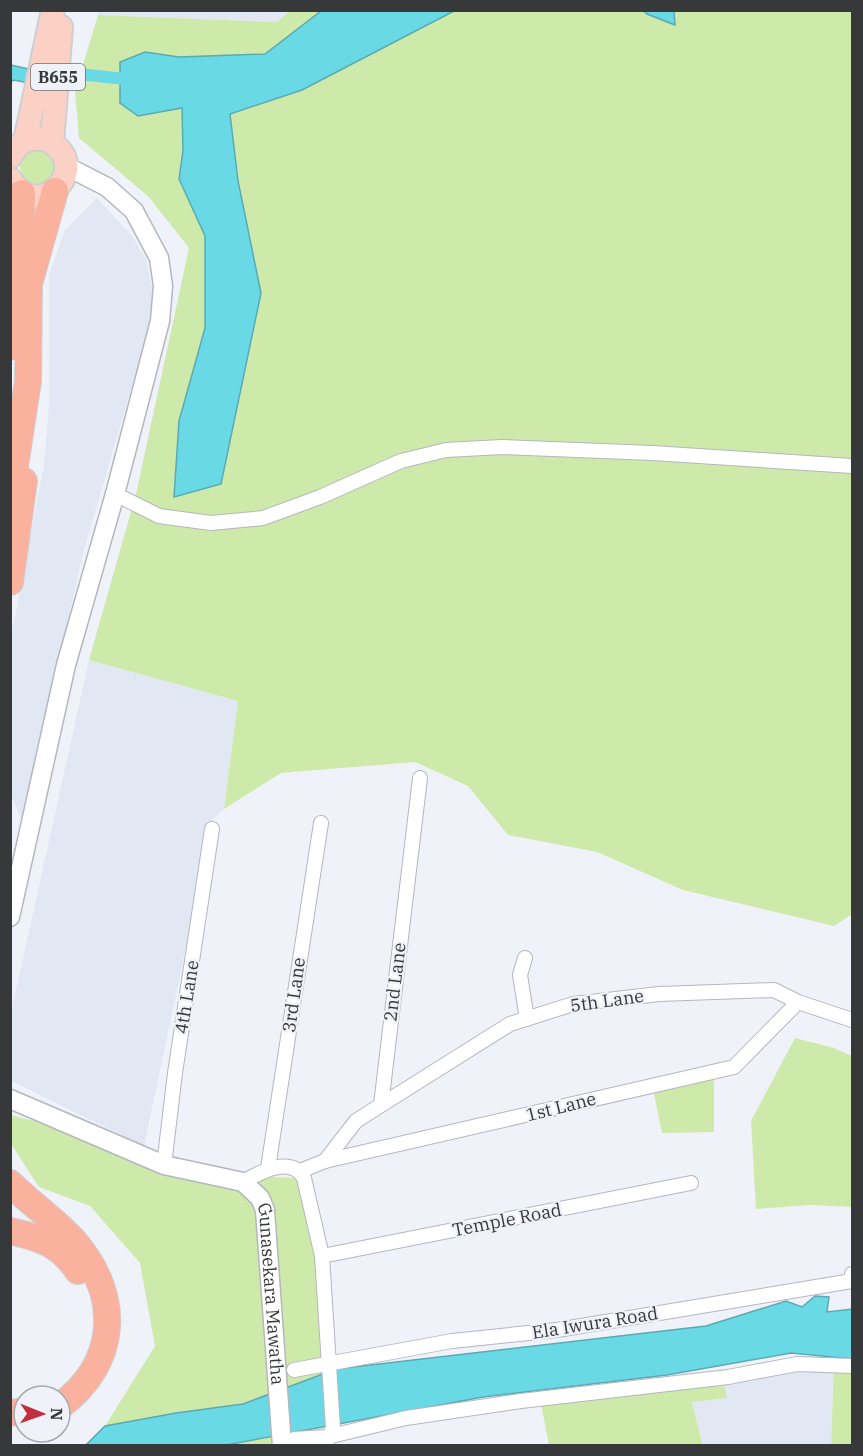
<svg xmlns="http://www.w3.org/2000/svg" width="863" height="1456" viewBox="0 0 863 1456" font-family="'IBM Plex Serif',serif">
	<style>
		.built { fill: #e2e7f4 }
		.green { fill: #ceeaab }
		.water { fill: #6ad9e6; stroke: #5ba9b2; stroke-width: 1.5 }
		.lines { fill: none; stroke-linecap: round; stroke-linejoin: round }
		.canal { stroke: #6ad9e6; stroke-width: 12 }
		.minor-casing { stroke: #b5b7bd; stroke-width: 16 }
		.tertiary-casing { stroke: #b5b7bd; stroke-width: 21 }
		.primary-casing { stroke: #cfcfd0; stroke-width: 26 }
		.motorway-casing { stroke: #cfcfd0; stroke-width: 28 }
		.minor { stroke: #fff; stroke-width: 14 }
		.tertiary { stroke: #fff; stroke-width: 18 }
		.primary { stroke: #fcd1c5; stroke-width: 22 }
		.motorway { stroke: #fab29e; stroke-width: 26 }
		.labels { text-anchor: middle; stroke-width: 4.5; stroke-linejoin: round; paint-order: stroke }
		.shield { fill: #f0f2f9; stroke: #6e7073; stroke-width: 1.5 }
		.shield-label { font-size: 16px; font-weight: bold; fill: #37383a }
		.street-label { font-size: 18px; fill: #37383a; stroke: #f0f2f9 }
	</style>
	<rect width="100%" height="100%" fill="#f0f2f9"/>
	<g class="built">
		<path d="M 98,10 L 291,11 L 277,22 L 98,15 Z"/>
		<path d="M 97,198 L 132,236 L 146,259 L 153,295 L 147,334 L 84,550 L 22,821 L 11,795 L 11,637 L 44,465 L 49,406 L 49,275 L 65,230 Z"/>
		<path d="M 89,660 L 238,701 L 224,809 L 213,819 L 144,1146 L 11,1081 L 11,1013 Z"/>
		<path d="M 800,1370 L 833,1370 L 831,1445 L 703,1445 L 692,1402 L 726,1398 L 723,1381 Z"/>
	</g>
	<g class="green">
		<path d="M 291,10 L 852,11 L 852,914 L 834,926 L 683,890 L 597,852 L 508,835 L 468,786 L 415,762 L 281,773 L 224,809 L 238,701 L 89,660 L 136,494 L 189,248 L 148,196 L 79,138 L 75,91 L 98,15 L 277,22 Z"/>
		<circle cx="37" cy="167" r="17"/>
		<path d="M 795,1038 L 834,1048 L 852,1056 L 852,1207 L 810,1205 L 756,1209 L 751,1121 Z"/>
		<path d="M 714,1079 L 714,1132 L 662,1133 L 653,1089 Z"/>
		<path d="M 10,1115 L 38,1122 L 176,1174 L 298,1178 L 318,1260 L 324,1373 L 243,1404 L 176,1413 L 105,1426 L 155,1346 L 140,1263 L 90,1206 L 39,1187 L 11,1144 Z"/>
		<path d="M 834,1357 L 852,1359 L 852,1445 L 831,1446 Z"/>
		<path d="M 723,1381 L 727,1398 L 692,1402 L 703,1446 L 549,1445 L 541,1404 Z"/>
		<path d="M 323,1428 L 320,1445 L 226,1446 L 227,1445 Z"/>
	</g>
	<g class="water">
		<path d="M 321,11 L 454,11 L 302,90 L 230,114 L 238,181 L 261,293 L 221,484 L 174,497 L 179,421 L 205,328 L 205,236 L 179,179 L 183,151 L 182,108 L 138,116 L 120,103 L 120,62 L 145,52 L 179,57 L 265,54 Z"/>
		<path d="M 644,11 L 674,11 L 675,25 L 647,14 Z"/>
		<path d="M 11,65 L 29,69 L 29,83 L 14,80 L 11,82 Z"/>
		<path d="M 815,1296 L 829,1297 L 827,1312 L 852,1309 L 852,1359 L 791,1353 L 667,1375 L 483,1397 L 226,1445 L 85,1446 L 105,1426 L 176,1413 L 243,1404 L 336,1369 L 706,1326 L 786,1301 L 802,1307 Z"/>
	</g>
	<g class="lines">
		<path class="canal" d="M 79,74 L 134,80"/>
		<g class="minor-casing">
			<g id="minor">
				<path d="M 115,494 L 159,516 L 211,523 L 263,518 L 320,497 L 401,461 L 446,450 L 502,447 L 653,453 L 852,466"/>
				<path d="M 525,958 L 520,975 L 527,1019"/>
				<path d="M 381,1105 L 510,1024 L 573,1004 L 659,994 L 774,990 L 798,1002 L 852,1020"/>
				<path d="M 325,1161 L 356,1121 L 381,1105 L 420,778"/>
				<path d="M 164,1165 L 175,1073 L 212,829"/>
				<path d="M 268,1168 L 321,823"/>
				<path d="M 300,1171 L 325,1161 L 734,1067 L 798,1002"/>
				<path d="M 243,1182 C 260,1172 291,1155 304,1178 L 322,1256 L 333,1428 L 327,1441"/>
				<path d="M 322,1256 L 691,1183"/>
				<path d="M 294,1370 L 452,1341 L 557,1330 L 852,1281 L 852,1274"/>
				<path d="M 294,1439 L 327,1437 L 406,1418 L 521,1401 L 728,1377 L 797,1364 L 852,1366"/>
			</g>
		</g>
		<g class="tertiary-casing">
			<g id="tertiary">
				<path d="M 10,917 L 66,665 L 115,494 L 160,321 L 163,286 L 159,258 L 134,211 L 107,187 L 66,166"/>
				<path id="s1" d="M 10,1099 L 164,1165 L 243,1182 L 260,1198 L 265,1210 L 282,1446"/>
			</g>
		</g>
		<g class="primary-casing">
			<g id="primary">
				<path d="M 25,141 L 53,10"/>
				<path d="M 52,143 L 61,27"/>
				<path d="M 10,157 C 15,147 24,139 35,139 C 43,138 51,141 57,147 C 87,175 36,222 10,179"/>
			</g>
		</g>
		<g class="motorway-casing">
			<g id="motorway">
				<path d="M 10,347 L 19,284 L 22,193"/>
				<path d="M 10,499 L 28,381 L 29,284 L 55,191"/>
				<path d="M 10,582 L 24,481"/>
				<path d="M 10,1183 C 31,1204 55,1220 75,1242 C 122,1297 118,1363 60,1406"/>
				<path d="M 10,1231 C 41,1238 60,1244 78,1271"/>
				<path d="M 10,1413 L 24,1411"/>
			</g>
		</g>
		<use href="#minor" class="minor"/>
		<use href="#tertiary" class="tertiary"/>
		<use href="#primary" class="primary"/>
		<use href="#motorway" class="motorway"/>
	</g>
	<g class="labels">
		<rect class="shield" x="31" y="64" width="54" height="26" rx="4.5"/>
		<g class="shield-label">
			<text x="58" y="83">B655</text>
		</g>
		<g class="street-label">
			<text transform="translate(395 982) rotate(-83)" y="6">2nd Lane</text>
			<text transform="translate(294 995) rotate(-82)" y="6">3rd Lane</text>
			<text transform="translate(187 997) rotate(-81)" y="6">4th Lane</text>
			<text transform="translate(607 1001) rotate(-8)" y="6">5th Lane</text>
			<text transform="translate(561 1107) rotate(-14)" y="6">1st Lane</text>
			<text transform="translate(507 1220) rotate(-11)" y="6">Temple Road</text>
			<text dy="6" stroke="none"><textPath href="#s1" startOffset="369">Gunasekara Mawatha</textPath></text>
			<text transform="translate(595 1323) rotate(-9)" y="6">Ela Iwura Road</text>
		</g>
	</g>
	<rect width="863" height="1456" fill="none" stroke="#37383a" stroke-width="24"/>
	<g transform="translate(42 1414) rotate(91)"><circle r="28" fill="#f0f2f9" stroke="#a6a8ad" stroke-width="1.5"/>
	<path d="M0-4.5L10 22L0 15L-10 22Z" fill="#c02f40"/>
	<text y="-9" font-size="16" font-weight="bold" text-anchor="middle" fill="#37383a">N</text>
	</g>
</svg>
